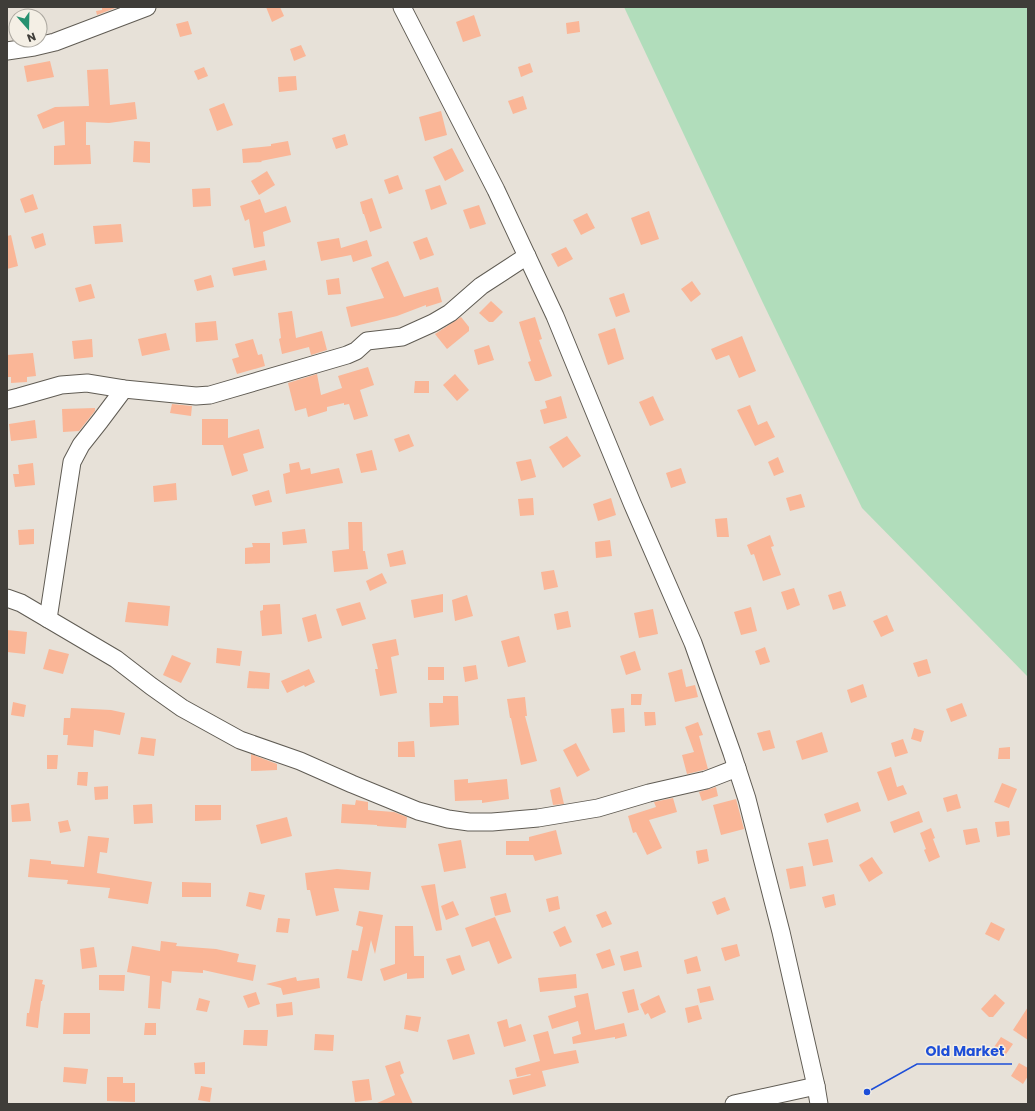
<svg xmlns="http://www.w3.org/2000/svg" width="1035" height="1111" viewBox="0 0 1035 1111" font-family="Poppins,sans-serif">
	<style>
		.green { fill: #b1ddbb }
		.building { fill: #fab697 }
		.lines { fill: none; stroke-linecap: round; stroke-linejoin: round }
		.minor-casing { stroke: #605c54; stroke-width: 19 }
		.minor { stroke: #fff; stroke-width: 17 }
		.leader { fill: none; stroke: #1d4ed8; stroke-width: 1.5 }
		.callout-dot { fill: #1d4ed8; stroke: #f4efe5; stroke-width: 1.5 }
		.callout-label { font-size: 14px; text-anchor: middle; font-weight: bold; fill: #1d4ed8; stroke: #f4efe5; stroke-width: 3; stroke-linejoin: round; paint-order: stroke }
	</style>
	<rect width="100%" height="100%" fill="#e7e1d8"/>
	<path class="green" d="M 624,7 L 1028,7 L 1028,677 L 862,508 L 763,303 Z"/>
	<g class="building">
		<path d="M 102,7 L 118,7 L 97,15 L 96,11 L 102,10 Z"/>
		<path d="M 266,7 L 280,7 L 284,16 L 272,22 Z"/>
		<path d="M 474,15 L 481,36 L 463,42 L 456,22 Z"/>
		<path d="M 188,21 L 192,34 L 180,37 L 176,24 Z"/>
		<path d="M 579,21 L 580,32 L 567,34 L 566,23 Z"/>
		<path d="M 301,45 L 306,56 L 294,61 L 290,49 Z"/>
		<path d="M 50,61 L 54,77 L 27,82 L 24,66 Z"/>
		<path d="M 530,63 L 533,72 L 521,77 L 518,67 Z"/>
		<path d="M 204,67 L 208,76 L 198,80 L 194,71 Z"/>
		<path d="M 108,69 L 110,105 L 135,102 L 137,119 L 109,123 L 86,122 L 86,145 L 90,145 L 91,164 L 54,165 L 54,146 L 65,145 L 64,121 L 43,129 L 37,115 L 55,107 L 89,106 L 87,70 Z"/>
		<path d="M 296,76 L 297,90 L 279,92 L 278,77 Z"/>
		<path d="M 523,96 L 527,109 L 513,114 L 508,101 Z"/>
		<path d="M 224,103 L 233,125 L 217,131 L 209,109 Z"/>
		<path d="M 441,111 L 447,135 L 425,141 L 419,117 Z"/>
		<path d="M 345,134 L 348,145 L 336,149 L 332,138 Z"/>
		<path d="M 134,141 L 150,142 L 150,163 L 133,162 Z"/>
		<path d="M 288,141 L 291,155 L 261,161 L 262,162 L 243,163 L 242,149 L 271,146 L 271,144 Z"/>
		<path d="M 452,148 L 464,171 L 445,181 L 433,157 Z"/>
		<path d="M 267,171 L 275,185 L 259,195 L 251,181 Z"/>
		<path d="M 398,175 L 403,189 L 389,194 L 384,180 Z"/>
		<path d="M 440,185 L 447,204 L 431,210 L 425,190 Z"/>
		<path d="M 210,188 L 211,206 L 193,207 L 192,189 Z"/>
		<path d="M 33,194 L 38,209 L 25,213 L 20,199 Z"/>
		<path d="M 372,198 L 382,228 L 370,232 L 364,214 L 363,214 L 360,202 Z"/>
		<path d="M 260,199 L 265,213 L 286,206 L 291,222 L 263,232 L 265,246 L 254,248 L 249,219 L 245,221 L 240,206 Z"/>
		<path d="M 479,205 L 486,224 L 470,229 L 463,210 Z"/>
		<path d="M 649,211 L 659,239 L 641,245 L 631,218 Z"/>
		<path d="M 587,213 L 595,228 L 581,235 L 573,220 Z"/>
		<path d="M 121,224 L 123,242 L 95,244 L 93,226 Z"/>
		<path d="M 43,233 L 46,245 L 35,249 L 31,237 Z"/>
		<path d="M 11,235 L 18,266 L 7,269 L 7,236 Z"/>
		<path d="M 427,237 L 434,255 L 420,260 L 413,242 Z"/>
		<path d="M 339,238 L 341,248 L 367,240 L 372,256 L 353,262 L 351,255 L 321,261 L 317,242 Z"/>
		<path d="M 566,247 L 573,259 L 558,267 L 551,254 Z"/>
		<path d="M 265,260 L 267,270 L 234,276 L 232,268 Z"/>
		<path d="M 388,261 L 404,297 L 438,287 L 442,302 L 426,307 L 426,305 L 397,316 L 351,327 L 346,307 L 384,298 L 371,268 Z"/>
		<path d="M 211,275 L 214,287 L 197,291 L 194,280 Z"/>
		<path d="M 339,278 L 341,294 L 328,295 L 326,280 Z"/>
		<path d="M 692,281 L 701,294 L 691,302 L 681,289 Z"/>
		<path d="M 91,284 L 95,298 L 79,302 L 75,288 Z"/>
		<path d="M 624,293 L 630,312 L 616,317 L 609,298 Z"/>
		<path d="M 491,301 L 503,312 L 493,322 L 489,322 L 479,313 Z"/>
		<path d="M 292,311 L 296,338 L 322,331 L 327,350 L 311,355 L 309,347 L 282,354 L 279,339 L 281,338 L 278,313 Z"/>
		<path d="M 461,317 L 469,327 L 469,331 L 447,349 L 435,334 Z"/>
		<path d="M 535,317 L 542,339 L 539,340 L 552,376 L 539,381 L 535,381 L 528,362 L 531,361 L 519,322 Z"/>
		<path d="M 216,321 L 218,340 L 196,342 L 195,323 Z"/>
		<path d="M 615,328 L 624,359 L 608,365 L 598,334 Z"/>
		<path d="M 166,333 L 170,350 L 142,356 L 138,339 Z"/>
		<path d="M 742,336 L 756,371 L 739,378 L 729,355 L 716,360 L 711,349 Z"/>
		<path d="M 92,339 L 93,357 L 74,359 L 72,341 Z"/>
		<path d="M 253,339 L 258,355 L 262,354 L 265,366 L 237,374 L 232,359 L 239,357 L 235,344 Z"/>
		<path d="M 489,345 L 494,360 L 478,365 L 474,350 Z"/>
		<path d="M 33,353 L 36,376 L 27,377 L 27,382 L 11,383 L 11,377 L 7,377 L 7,355 Z"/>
		<path d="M 368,367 L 374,385 L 360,390 L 368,416 L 354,420 L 349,404 L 344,405 L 344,403 L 327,407 L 327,411 L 308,417 L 306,408 L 295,411 L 288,383 L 317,374 L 321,395 L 342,388 L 338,376 Z"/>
		<path d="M 455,374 L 469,390 L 457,401 L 443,385 Z"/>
		<path d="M 415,381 L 429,381 L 429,393 L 414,393 Z"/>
		<path d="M 561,396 L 567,418 L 544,424 L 540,410 L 547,408 L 545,401 Z"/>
		<path d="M 653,396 L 664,420 L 650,426 L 639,402 Z"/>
		<path d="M 172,404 L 192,406 L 191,416 L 170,413 Z"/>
		<path d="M 750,405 L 758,425 L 767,421 L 775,437 L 755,446 L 737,410 Z"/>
		<path d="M 95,408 L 95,411 L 79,431 L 63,432 L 62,409 Z"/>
		<path d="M 202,419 L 228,419 L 228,438 L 259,429 L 264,448 L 243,454 L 248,471 L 232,476 L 223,445 L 202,445 Z"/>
		<path d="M 35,420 L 37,438 L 11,441 L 9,424 Z"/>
		<path d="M 409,434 L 414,446 L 399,452 L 394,439 Z"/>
		<path d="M 567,436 L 581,456 L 563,468 L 549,447 Z"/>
		<path d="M 372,450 L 377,470 L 361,473 L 356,454 Z"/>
		<path d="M 778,457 L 784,472 L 774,476 L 768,462 Z"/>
		<path d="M 531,459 L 536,477 L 521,481 L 516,462 Z"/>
		<path d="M 299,462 L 301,470 L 310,468 L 311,474 L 339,468 L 343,483 L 286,494 L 283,474 L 290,472 L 289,464 Z"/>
		<path d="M 33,463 L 35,485 L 15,487 L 13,474 L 19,474 L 18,465 Z"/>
		<path d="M 681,468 L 686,483 L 671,488 L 666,473 Z"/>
		<path d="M 176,483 L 177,500 L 154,502 L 153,486 Z"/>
		<path d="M 269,490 L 272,502 L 255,506 L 252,495 Z"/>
		<path d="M 801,494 L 805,507 L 790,511 L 786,498 Z"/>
		<path d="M 533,498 L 534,515 L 520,516 L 518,499 Z"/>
		<path d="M 611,498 L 616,515 L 598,521 L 593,504 Z"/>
		<path d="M 727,518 L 729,537 L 717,537 L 715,519 Z"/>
		<path d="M 348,522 L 362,522 L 363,551 L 365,551 L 368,569 L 334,572 L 332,551 L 349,549 Z"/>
		<path d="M 34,529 L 34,544 L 19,545 L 18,530 Z"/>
		<path d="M 305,529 L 307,543 L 283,545 L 282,532 Z"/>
		<path d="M 770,535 L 774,546 L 771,547 L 781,575 L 763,581 L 754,554 L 751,555 L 747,545 Z"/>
		<path d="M 610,540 L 612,556 L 596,558 L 595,542 Z"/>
		<path d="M 252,543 L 270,543 L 270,563 L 245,564 L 245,548 L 253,547 Z"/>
		<path d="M 403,550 L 406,564 L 390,567 L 387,554 Z"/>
		<path d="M 554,570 L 558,587 L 544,590 L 541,572 Z"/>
		<path d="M 382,573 L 387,583 L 370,591 L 366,581 Z"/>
		<path d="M 794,588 L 800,605 L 787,610 L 781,592 Z"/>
		<path d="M 841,591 L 846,606 L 833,610 L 828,595 Z"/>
		<path d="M 443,594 L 443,612 L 414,618 L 411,600 Z"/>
		<path d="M 467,595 L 473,616 L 455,621 L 452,600 Z"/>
		<path d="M 128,602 L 170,606 L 168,626 L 125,622 Z"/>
		<path d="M 360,602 L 366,619 L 342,626 L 336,609 Z"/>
		<path d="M 280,604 L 282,634 L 262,636 L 260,611 L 263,610 L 263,605 Z"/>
		<path d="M 751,607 L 757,631 L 741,635 L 734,612 Z"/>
		<path d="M 653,609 L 658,634 L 639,638 L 634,613 Z"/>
		<path d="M 568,611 L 571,627 L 557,630 L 554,614 Z"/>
		<path d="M 316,614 L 322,638 L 308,642 L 302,618 Z"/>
		<path d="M 887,615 L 894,631 L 881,637 L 873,621 Z"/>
		<path d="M 7,630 L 27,632 L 25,654 L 7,652 Z"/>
		<path d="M 519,636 L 526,662 L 508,667 L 501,641 Z"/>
		<path d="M 396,639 L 399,655 L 391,657 L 397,693 L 380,696 L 375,669 L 378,669 L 372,644 Z"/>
		<path d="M 765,647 L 770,662 L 760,665 L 755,651 Z"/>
		<path d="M 217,648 L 242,651 L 240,666 L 216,663 Z"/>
		<path d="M 49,649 L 69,654 L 63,674 L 43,669 Z"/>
		<path d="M 635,651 L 641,670 L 626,675 L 620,656 Z"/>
		<path d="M 172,655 L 191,663 L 181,683 L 163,675 Z"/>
		<path d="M 927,659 L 931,673 L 918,677 L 913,663 Z"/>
		<path d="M 476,665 L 478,679 L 465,682 L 463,667 Z"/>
		<rect x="428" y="667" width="16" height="13"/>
		<path d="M 309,669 L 315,682 L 305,687 L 304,685 L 287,693 L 281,681 Z"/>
		<path d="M 682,669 L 686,687 L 695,685 L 698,697 L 675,702 L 668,673 Z"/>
		<path d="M 249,671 L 270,673 L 269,689 L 247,688 Z"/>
		<path d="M 863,684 L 867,697 L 851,703 L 847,690 Z"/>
		<path d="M 631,694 L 642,694 L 641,705 L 631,705 Z"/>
		<path d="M 443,696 L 458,696 L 459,725 L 430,727 L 429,703 L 443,703 Z"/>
		<path d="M 525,697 L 527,716 L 525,716 L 537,761 L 521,765 L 511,718 L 510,718 L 507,699 Z"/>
		<path d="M 13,702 L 26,705 L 24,717 L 11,715 Z"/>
		<path d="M 962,703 L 967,716 L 951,722 L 946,709 Z"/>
		<path d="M 71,708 L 111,710 L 125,713 L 120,735 L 94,730 L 93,747 L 67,745 L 68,735 L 63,735 L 64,718 L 70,718 Z"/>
		<path d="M 624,708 L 625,732 L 613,733 L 611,709 Z"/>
		<path d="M 644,712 L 655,712 L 656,725 L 645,726 Z"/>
		<path d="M 698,722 L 703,735 L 699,736 L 708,769 L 687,774 L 682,755 L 694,752 L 685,727 Z"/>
		<path d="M 914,728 L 924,731 L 921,742 L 911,739 Z"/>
		<path d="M 770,730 L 775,748 L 763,751 L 757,733 Z"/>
		<path d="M 822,732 L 828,752 L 802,760 L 796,741 Z"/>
		<path d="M 141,737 L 156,739 L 154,756 L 138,754 Z"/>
		<path d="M 903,739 L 908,753 L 895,757 L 891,743 Z"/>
		<path d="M 414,741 L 415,757 L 398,757 L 398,742 Z"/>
		<path d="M 576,743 L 590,770 L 577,777 L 563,750 Z"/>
		<path d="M 1010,747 L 1010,759 L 998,759 L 999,748 Z"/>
		<path d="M 251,754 L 277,764 L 277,770 L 251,771 Z"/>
		<path d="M 47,755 L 58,755 L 57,769 L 47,769 Z"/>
		<path d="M 891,767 L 897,787 L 903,785 L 907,794 L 888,801 L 877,772 Z"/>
		<path d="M 78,772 L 88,772 L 87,786 L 77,785 Z"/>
		<path d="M 468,779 L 468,783 L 507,779 L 509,799 L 482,803 L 482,800 L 455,801 L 454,780 Z"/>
		<path d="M 1002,783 L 1017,789 L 1009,808 L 994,802 Z"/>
		<path d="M 108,786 L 108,799 L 95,800 L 94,787 Z"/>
		<path d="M 560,787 L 564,804 L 553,805 L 550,790 Z"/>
		<path d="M 716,787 L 718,796 L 702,801 L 699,792 Z"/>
		<path d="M 957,794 L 961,808 L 947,812 L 943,798 Z"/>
		<path d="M 673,798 L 677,812 L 649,820 L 662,848 L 647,855 L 636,832 L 633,833 L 628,816 L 656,807 L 654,802 Z"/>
		<path d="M 736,799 L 744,829 L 721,835 L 713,805 Z"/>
		<path d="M 356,800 L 368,802 L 368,810 L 394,812 L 407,817 L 406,828 L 377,826 L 377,825 L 341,823 L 342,804 L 355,805 Z"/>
		<path d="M 858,802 L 861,811 L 827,823 L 824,814 Z"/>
		<path d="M 29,803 L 31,821 L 12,822 L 11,805 Z"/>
		<path d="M 152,804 L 153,823 L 134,824 L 133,805 Z"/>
		<path d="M 195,805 L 221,805 L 221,820 L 195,821 Z"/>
		<path d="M 919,811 L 923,822 L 894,833 L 890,822 Z"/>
		<path d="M 287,817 L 292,836 L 261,844 L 256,825 Z"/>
		<path d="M 68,820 L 71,831 L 60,833 L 58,822 Z"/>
		<path d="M 1009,821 L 1010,835 L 997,837 L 995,822 Z"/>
		<path d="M 931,828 L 935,838 L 933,839 L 940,857 L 929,862 L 924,850 L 926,849 L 920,833 Z"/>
		<path d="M 977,828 L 980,842 L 966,845 L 963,830 Z"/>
		<path d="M 556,830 L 562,854 L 535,861 L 533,855 L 506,855 L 506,841 L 529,841 L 529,837 Z"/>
		<path d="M 88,836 L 109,838 L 107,853 L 100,852 L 97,873 L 152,882 L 148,904 L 108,898 L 110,888 L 67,884 L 68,880 L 28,877 L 30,859 L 51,861 L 51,864 L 84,867 Z"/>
		<path d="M 828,839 L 833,862 L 813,866 L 808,843 Z"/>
		<path d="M 461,840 L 466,868 L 444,872 L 438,844 Z"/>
		<path d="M 707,849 L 709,861 L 698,864 L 696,851 Z"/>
		<path d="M 872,857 L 883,873 L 869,882 L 859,865 Z"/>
		<path d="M 803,866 L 806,886 L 790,889 L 786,869 Z"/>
		<path d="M 337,869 L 371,872 L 369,890 L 334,888 L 339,911 L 316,916 L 310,890 L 307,890 L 305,873 Z"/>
		<path d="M 182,882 L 211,883 L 211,897 L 182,897 Z"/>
		<path d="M 435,884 L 442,930 L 436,931 L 421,886 Z"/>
		<path d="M 249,892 L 265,895 L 261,910 L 246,906 Z"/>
		<path d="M 506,893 L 511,912 L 495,916 L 490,897 Z"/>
		<path d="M 834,894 L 836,905 L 825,908 L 822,897 Z"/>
		<path d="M 558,896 L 560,909 L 549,912 L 546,899 Z"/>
		<path d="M 725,897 L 730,910 L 717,915 L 712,902 Z"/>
		<path d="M 453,901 L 459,915 L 446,920 L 441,906 Z"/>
		<path d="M 359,911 L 383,915 L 375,954 L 371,940 L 362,981 L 347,978 L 352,950 L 358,951 L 363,927 L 356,925 Z"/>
		<path d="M 606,911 L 612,924 L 602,928 L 596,915 Z"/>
		<path d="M 495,917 L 512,958 L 498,964 L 489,941 L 472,947 L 465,928 Z"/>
		<path d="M 278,918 L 290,919 L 288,933 L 276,932 Z"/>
		<path d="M 991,922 L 1005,929 L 999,941 L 985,934 Z"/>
		<path d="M 395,926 L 413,926 L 414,956 L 424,956 L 424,978 L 407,979 L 407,973 L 384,981 L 380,969 L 395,964 Z"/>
		<path d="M 565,926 L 572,942 L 560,947 L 553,932 Z"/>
		<path d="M 161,941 L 177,943 L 176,946 L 216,949 L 239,954 L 237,962 L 256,965 L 253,981 L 203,970 L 203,973 L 172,971 L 171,983 L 162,981 L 160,1009 L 148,1008 L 150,976 L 127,972 L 132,946 L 160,951 Z"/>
		<path d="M 737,944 L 740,956 L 725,961 L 721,948 Z"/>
		<path d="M 94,947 L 97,967 L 82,969 L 80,949 Z"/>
		<path d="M 610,949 L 615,965 L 602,969 L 596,954 Z"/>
		<path d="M 638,951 L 642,967 L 624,971 L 620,956 Z"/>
		<path d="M 460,955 L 465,970 L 452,975 L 446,959 Z"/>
		<path d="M 697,956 L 701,971 L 687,974 L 684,960 Z"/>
		<path d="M 576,974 L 577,988 L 540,992 L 538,978 Z"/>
		<path d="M 99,975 L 125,975 L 124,991 L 99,990 Z"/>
		<path d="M 296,977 L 297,981 L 319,978 L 320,988 L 283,995 L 281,988 L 266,984 Z"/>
		<path d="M 35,979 L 43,980 L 42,984 L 45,985 L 42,1001 L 41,1001 L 38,1028 L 26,1026 L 27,1013 L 29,1013 Z"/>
		<path d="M 710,986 L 714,1000 L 700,1003 L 697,989 Z"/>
		<path d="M 634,989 L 639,1010 L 628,1013 L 622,992 Z"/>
		<path d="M 256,992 L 260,1004 L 248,1008 L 243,996 Z"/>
		<path d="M 588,993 L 595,1030 L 624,1023 L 627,1036 L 615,1039 L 615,1037 L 573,1044 L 572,1037 L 581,1034 L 578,1021 L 552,1029 L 548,1016 L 576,1007 L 574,996 Z"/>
		<path d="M 995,994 L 1005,1003 L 993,1017 L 989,1017 L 981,1009 Z"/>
		<path d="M 659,995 L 666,1012 L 651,1019 L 648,1013 L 645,1015 L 640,1004 Z"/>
		<path d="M 199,998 L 210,1001 L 207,1012 L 196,1010 Z"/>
		<path d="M 292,1002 L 293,1015 L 277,1017 L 276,1004 Z"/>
		<path d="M 698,1005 L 702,1019 L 688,1023 L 685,1008 Z"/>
		<path d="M 1028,1007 L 1028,1040 L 1013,1030 Z"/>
		<path d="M 64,1013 L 90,1013 L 90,1034 L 63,1034 Z"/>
		<path d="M 406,1015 L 421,1017 L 418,1032 L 404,1029 Z"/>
		<path d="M 507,1019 L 509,1028 L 521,1024 L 526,1041 L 504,1047 L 497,1022 Z"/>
		<path d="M 145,1023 L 156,1023 L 156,1035 L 144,1035 Z"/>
		<path d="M 244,1030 L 268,1030 L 267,1046 L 243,1045 Z"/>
		<path d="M 548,1031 L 554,1054 L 576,1050 L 579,1063 L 542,1071 L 546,1086 L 513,1095 L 509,1080 L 531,1075 L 530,1074 L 517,1077 L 515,1068 L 540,1061 L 533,1035 Z"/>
		<path d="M 315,1034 L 334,1035 L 333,1051 L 314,1050 Z"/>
		<path d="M 469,1034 L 475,1054 L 453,1060 L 447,1040 Z"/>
		<path d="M 1001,1037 L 1013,1044 L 1004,1057 L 992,1050 Z"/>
		<path d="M 400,1061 L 404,1073 L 400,1075 L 413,1104 L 375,1104 L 395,1095 L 385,1066 Z"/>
		<path d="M 205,1062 L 205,1074 L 195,1074 L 194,1063 Z"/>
		<path d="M 1019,1063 L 1028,1068 L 1028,1076 L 1023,1084 L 1011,1076 Z"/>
		<path d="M 64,1067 L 88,1069 L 86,1084 L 63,1082 Z"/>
		<path d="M 107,1077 L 123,1077 L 123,1083 L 135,1083 L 135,1102 L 107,1101 Z"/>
		<path d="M 369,1079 L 372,1100 L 355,1102 L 352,1081 Z"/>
		<path d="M 201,1086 L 212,1088 L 210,1102 L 198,1100 Z"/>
	</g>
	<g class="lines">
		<g class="minor-casing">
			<g id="minor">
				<path d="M 402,7 L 496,190 L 555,316 L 632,503 L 693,643 L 732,753 L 747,799 L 781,932 L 816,1086 L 819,1104"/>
				<path d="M 7,51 L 34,47 L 55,42 L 147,7"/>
				<path d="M 7,400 L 19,397 L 61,385 L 87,383 L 124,389 L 196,396 L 210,395 L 347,355 L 356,351 L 367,341 L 402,337 L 433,323 L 450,313 L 481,286 L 527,256"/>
				<path d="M 7,598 L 21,603 L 116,659 L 151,686 L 182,708 L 240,740 L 300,761 L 352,784 L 418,811 L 448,819 L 469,822 L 492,822 L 538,818 L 598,808 L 649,793 L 706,780 L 737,768"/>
				<path d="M 48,619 L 72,462 L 81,445 L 100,421 L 124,389"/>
				<path d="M 734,1104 L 816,1086"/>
			</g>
		</g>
		<use href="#minor" class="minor"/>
	</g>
	<path class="leader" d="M867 1092L917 1064H1012"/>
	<circle class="callout-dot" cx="867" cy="1092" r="4"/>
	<g class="callout-label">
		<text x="965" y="1056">Old Market</text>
	</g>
	<rect width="1035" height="1111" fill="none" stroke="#3f3d39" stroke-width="16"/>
	<g transform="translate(28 28) rotate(160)"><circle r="19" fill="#f4efe5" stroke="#aca8a0"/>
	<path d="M0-3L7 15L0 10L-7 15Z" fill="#269170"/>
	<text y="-6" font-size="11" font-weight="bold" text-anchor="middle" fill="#3f3d39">N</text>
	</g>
</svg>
